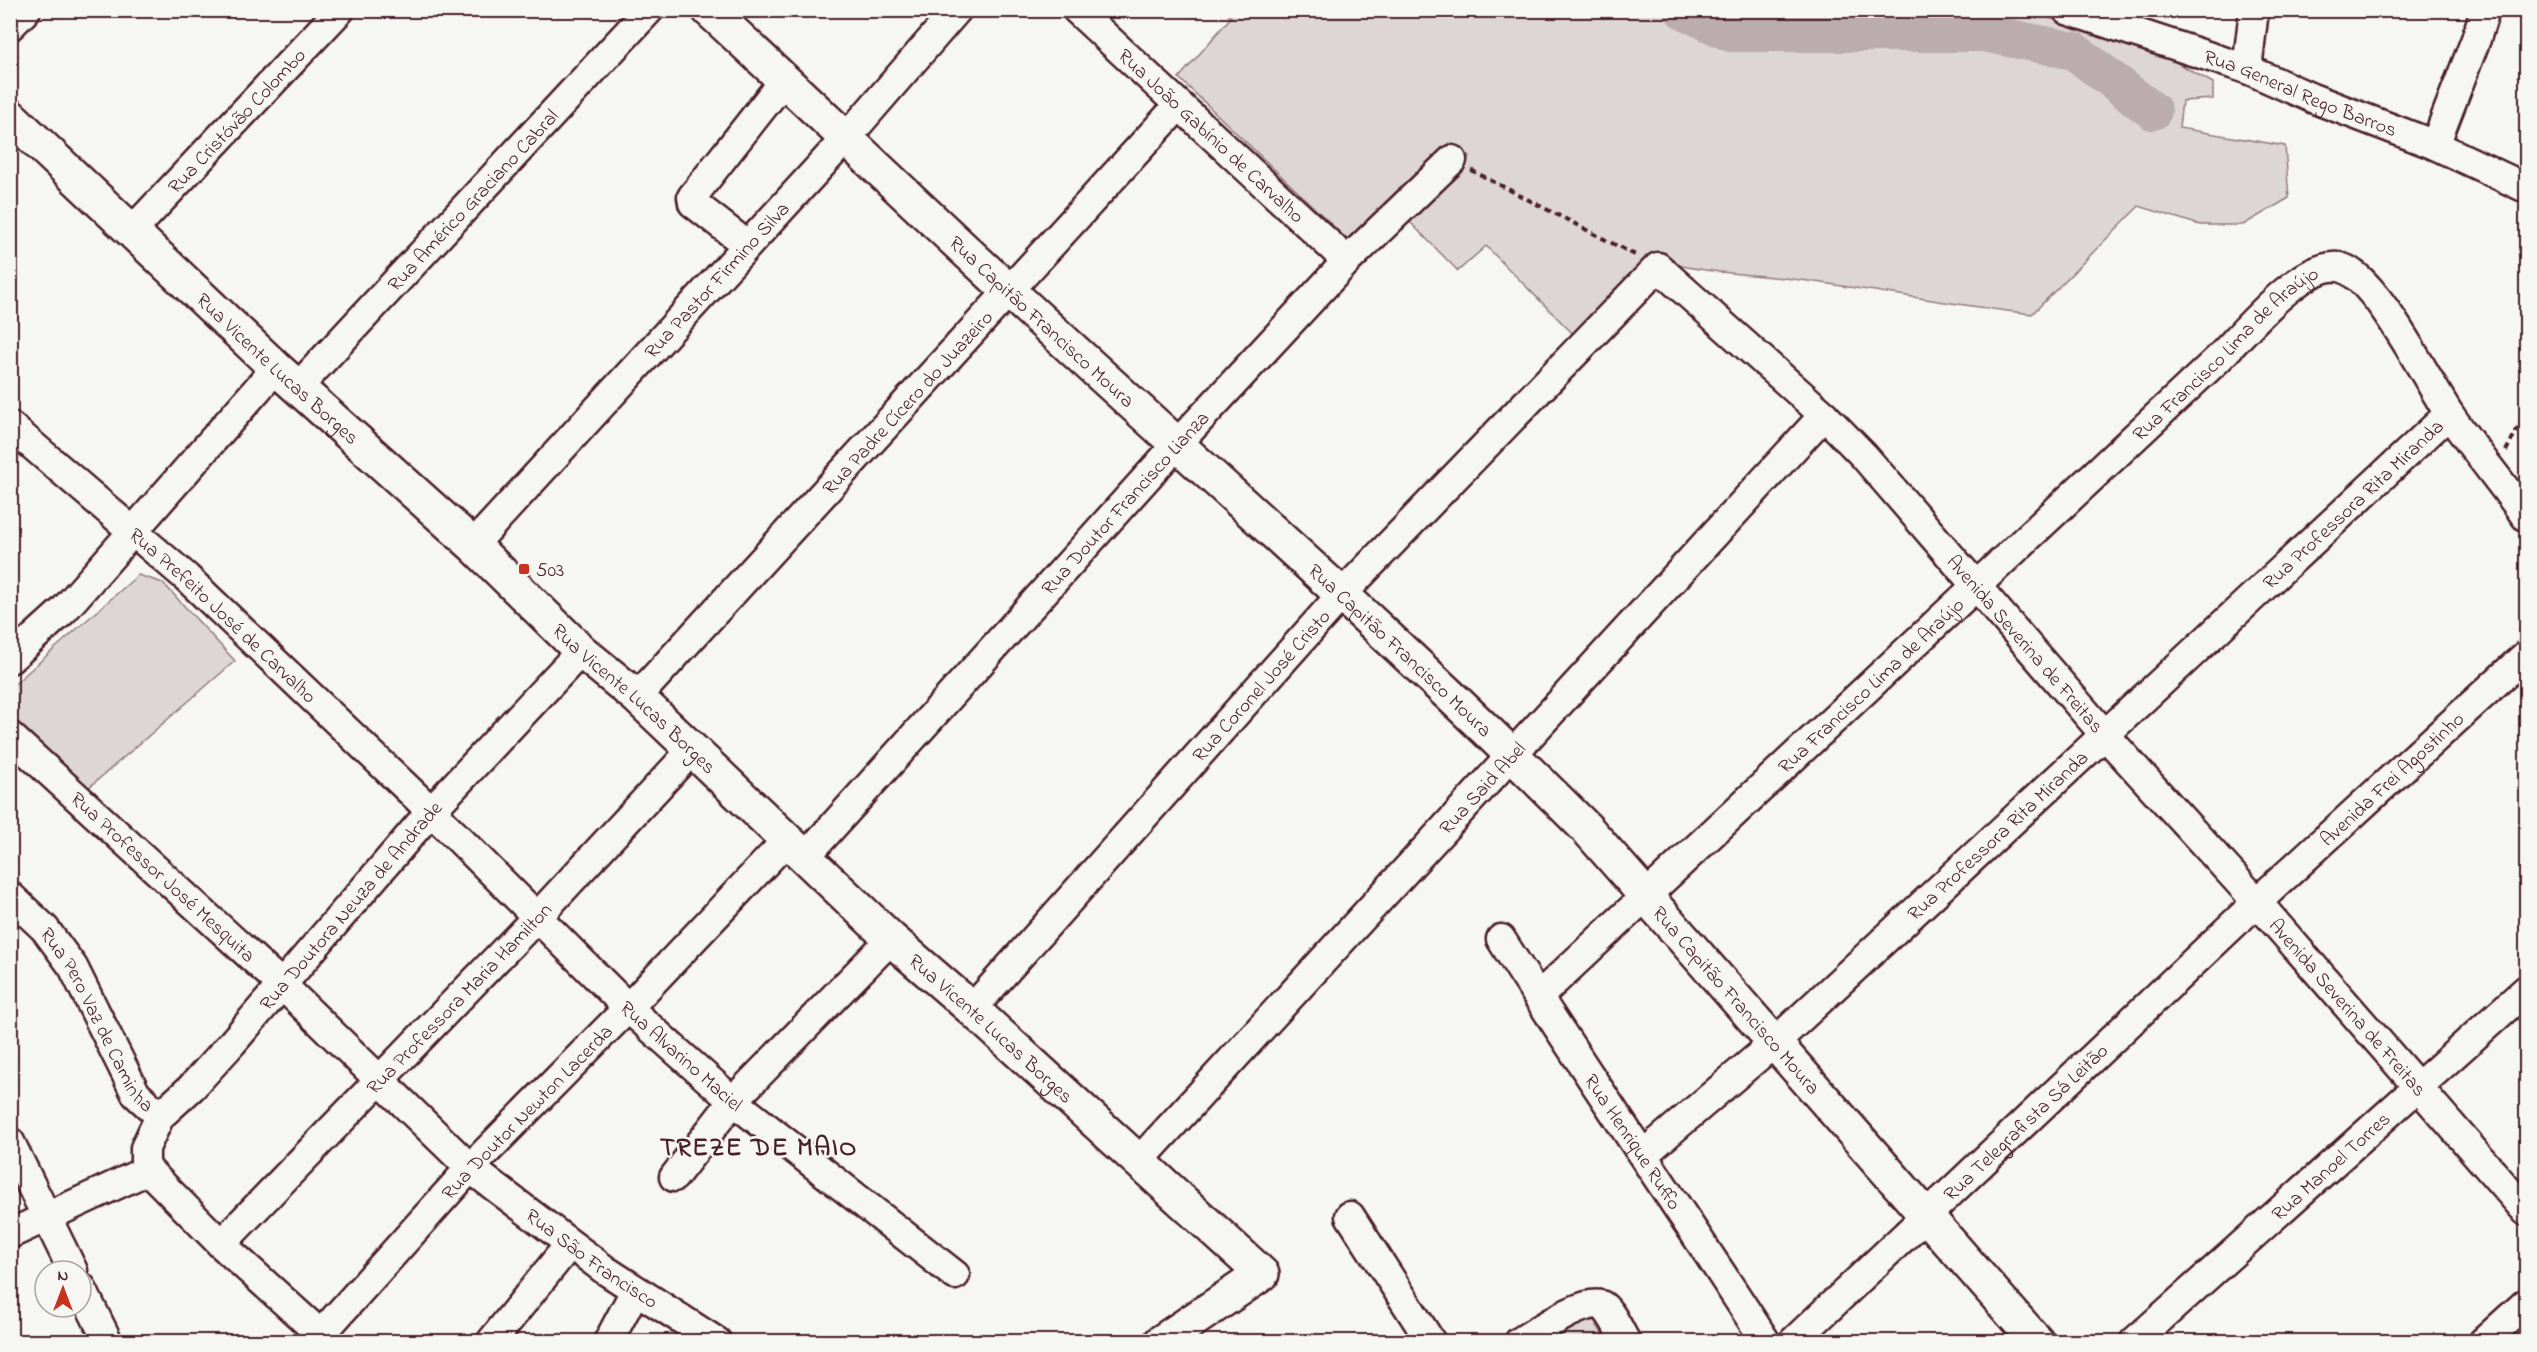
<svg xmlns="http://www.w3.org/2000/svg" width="2537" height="1352" viewBox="0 0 2537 1352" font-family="'Indie Flower',sans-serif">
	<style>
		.green { fill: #ddd6d5; stroke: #947a80; stroke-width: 1.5 }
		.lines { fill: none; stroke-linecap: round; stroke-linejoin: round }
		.river { stroke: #bbadae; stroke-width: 38 }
		.minor-casing { stroke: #4a1f2b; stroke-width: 33 }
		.major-casing { stroke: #4a1f2b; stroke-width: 38 }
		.path { stroke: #4a1f2b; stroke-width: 4; stroke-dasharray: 6 4.5; stroke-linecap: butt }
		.minor { stroke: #f6f6f2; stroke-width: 28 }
		.major { stroke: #f6f6f2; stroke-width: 33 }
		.poi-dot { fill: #c8321e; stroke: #f6f6f2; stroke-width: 2 }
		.labels { text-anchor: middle; stroke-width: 5; stroke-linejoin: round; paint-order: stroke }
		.street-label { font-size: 20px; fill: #4a1f2b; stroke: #f6f6f2 }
		.poi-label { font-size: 20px; fill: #4a1f2b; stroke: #f6f6f2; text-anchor: start }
		.district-label { font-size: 26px; font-weight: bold; letter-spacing: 1.5px; fill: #4a1f2b; stroke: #f6f6f2 }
	</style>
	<rect width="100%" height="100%" fill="#f6f6f2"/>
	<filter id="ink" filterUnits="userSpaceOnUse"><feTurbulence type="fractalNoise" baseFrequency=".0167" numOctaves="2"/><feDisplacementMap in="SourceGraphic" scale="12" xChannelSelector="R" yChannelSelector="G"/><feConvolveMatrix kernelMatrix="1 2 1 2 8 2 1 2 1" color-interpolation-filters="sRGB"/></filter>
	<g filter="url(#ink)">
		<g class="green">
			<path d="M 1224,11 L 2017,11 L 2131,37 L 2213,83 L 2213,99 L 2182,101 L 2179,128 L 2285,146 L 2289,198 L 2243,225 L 2200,225 L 2139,206 L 2032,314 C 1959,306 1887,292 1815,282 C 1763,274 1711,275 1661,261 L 1580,341 L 1486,246 L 1458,271 L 1407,219 L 1470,156 L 1449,143 L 1350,242 L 1179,78 L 1231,17 Z"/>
			<path d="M 138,575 L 163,583 L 235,661 L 86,790 L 11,721 L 10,688 Z"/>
			<path d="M 1584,1319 L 1593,1319 L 1607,1341 L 1549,1342 Z"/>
		</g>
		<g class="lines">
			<path class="river" d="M 1683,10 L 1730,33 L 1984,33 L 2074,51 L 2153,111"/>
			<g class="minor-casing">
				<g id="minor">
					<path id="s1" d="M 1077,10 L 1347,261"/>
					<path id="s2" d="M 2067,10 L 2247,69 L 2312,98 L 2435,145 L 2526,188"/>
					<path d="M 10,26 L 26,10"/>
					<path d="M 2247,69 L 2254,10"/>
					<path d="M 2435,145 L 2476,39 L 2485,10"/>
					<path id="s3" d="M 132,231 L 340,10"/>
					<path d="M 747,245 L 693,203 L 692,197 L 784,80"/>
					<path id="s4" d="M 298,387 L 649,10"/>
					<path id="s5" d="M 10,426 L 186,577 L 431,811 L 628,1008 L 733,1101 L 955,1275"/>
					<path id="s6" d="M 473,545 L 847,137 L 957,10"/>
					<path d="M 10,659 L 64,610 L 276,368"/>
					<path id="s7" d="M 637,697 L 1179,105"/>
					<path id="s8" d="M 10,736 L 281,984 L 470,1168 L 605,1270 L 717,1342"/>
					<path id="s9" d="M 806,856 L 1178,443 L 1347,261 L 1452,160"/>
					<path id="s10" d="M 10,896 L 45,929 L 73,967 L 136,1094 L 160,1116"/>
					<path id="s11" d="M 1501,939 C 1587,1075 1679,1207 1766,1342"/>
					<path id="s12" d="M 1538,997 L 2218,359 C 2243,334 2301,262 2339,267 C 2374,272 2430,386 2450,415 C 2474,450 2502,483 2526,517"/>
					<path id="s13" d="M 972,1009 L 1343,593 L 1658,267 L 1824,415 L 1864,456 L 2105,735 L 2257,902 L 2526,1211"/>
					<path d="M 10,1142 L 73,1271"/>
					<path id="s14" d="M 1644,1154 L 1774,1043 L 2449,414"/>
					<path id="s15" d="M 1139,1161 L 1824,415"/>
					<path d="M 674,1177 L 733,1101 L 891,939"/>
					<path d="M 1350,1216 L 1431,1342"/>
					<path d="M 10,1234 L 148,1170"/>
					<path id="s16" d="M 221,1244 L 538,916 L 692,750"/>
					<path d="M 81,1287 L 108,1342"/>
					<path id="s17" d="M 321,1334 L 470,1168 L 628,1008 L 787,840"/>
					<path id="s18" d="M 329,1342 L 221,1244 L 148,1170 L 145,1163 L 145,1148 L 160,1116 L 192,1087 L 232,1043 L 431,811 L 581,651"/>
					<path d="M 491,1342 L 569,1245"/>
					<path d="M 608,1342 L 635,1291"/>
					<path d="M 1519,1342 C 1535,1333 1587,1296 1603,1306 C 1612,1313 1620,1332 1626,1342"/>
					<path id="s19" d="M 1793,1342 L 2257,902 L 2526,655"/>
					<path id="s20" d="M 2134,1342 L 2526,990"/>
					<path d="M 2483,1342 L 2526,1303"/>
				</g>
			</g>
			<g class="major-casing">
				<g id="major">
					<path id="s21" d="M 709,10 C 810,103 908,198 1009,291 C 1203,470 1402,643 1588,830 L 2037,1342"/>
					<path id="s22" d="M 10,116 L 276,368 L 473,545 L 581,651 L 637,697 L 891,939 L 972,1009 L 1262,1274 L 1161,1342"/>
				</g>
			</g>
			<g class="path">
				<path d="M 1471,170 L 1635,255"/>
				<path d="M 2506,451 L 2526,412"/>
			</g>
			<use href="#minor" class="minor"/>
			<use href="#major" class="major"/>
		</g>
	</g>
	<rect class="poi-dot" x="518" y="563" width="12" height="12" rx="3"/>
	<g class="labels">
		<g class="street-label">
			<text dy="7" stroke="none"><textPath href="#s2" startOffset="248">Rua General Rego Barros</textPath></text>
			<text dy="7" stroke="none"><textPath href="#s3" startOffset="152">Rua Cristóvão Colombo</textPath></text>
			<text dy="7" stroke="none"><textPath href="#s1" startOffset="184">Rua João Gabínio de Carvalho</textPath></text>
			<text dy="7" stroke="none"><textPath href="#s4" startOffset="256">Rua Américo Graciano Cabral</textPath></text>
			<text dy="7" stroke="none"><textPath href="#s6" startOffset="360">Rua Pastor Firmino Silva</textPath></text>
			<text dy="7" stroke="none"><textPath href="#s21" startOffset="456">Rua Capitão Francisco Moura</textPath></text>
			<text dy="7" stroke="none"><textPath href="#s12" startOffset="942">Rua Francisco Lima de Araújo</textPath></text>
			<text dy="7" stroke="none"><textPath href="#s22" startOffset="368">Rua Vicente Lucas Borges</textPath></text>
			<text dy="7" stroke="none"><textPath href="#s7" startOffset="400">Rua Padre Cícero do Juazeiro</textPath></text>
			<text dy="7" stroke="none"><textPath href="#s9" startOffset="476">Rua Doutor Francisco Lianza</textPath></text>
			<text dy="7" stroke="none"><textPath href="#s14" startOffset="962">Rua Professora Rita Miranda</textPath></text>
			<text dy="7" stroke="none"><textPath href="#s5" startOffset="285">Rua Prefeito José de Carvalho</textPath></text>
			<text dy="7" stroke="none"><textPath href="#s13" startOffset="1538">Avenida Severina de Freitas</textPath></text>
			<text dy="7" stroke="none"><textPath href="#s21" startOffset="942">Rua Capitão Francisco Moura</textPath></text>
			<text dy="7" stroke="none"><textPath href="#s12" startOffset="456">Rua Francisco Lima de Araújo</textPath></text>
			<text dy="7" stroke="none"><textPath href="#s13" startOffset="434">Rua Coronel José Cristo</textPath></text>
			<text dy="7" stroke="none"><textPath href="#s22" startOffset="854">Rua Vicente Lucas Borges</textPath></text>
			<text dy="7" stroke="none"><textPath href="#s19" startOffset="822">Avenida Frei Agostinho</textPath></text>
			<text dy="7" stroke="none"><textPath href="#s15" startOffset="507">Rua Said Abel</textPath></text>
			<text dy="7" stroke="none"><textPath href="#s14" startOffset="476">Rua Professora Rita Miranda</textPath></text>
			<text dy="7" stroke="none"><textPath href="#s8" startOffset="208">Rua Professor José Mesquita</textPath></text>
			<text dy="7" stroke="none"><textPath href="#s18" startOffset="592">Rua Doutora Neuza de Andrade</textPath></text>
			<text dy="7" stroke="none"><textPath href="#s16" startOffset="342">Rua Professora Maria Hamilton</textPath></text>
			<text dy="7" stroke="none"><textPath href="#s21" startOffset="1428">Rua Capitão Francisco Moura</textPath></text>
			<text dy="7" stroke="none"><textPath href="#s13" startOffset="2024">Avenida Severina de Freitas</textPath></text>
			<text dy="7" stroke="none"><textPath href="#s10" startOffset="153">Rua Pero Vaz de Caminha</textPath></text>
			<text dy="7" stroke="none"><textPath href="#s22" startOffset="1340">Rua Vicente Lucas Borges</textPath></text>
			<text dy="7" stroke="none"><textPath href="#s5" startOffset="921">Rua Alvarino Maciel</textPath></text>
			<text dy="7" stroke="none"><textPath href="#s17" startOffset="303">Rua Doutor Newton Lacerda</textPath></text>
			<text dy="7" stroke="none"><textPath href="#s19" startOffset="320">Rua Telegrafista Sá Leitão</textPath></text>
			<text dy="7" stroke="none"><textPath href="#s11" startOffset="242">Rua Henrique Ruffo</textPath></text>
			<text dy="7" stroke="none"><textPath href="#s20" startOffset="264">Rua Manoel Torres</textPath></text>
			<text dy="7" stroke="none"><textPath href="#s8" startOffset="783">Rua São Francisco</textPath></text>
		</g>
		<g class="poi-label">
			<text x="536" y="576">503</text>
		</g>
		<g class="district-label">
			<text x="759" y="1155">TREZE DE MAIO</text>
		</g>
	</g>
	<rect width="2537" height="1352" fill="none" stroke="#f6f6f2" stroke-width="36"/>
	<rect x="18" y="18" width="2501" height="1316" fill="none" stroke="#4a1f2b" stroke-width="2" filter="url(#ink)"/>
	<g transform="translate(63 1289)"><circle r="28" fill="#f6f6f2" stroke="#b1a0a2" stroke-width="1.5"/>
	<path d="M0-4.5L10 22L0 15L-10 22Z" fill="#c8321e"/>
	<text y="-9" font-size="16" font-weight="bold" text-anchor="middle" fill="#4a1f2b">N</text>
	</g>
</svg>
